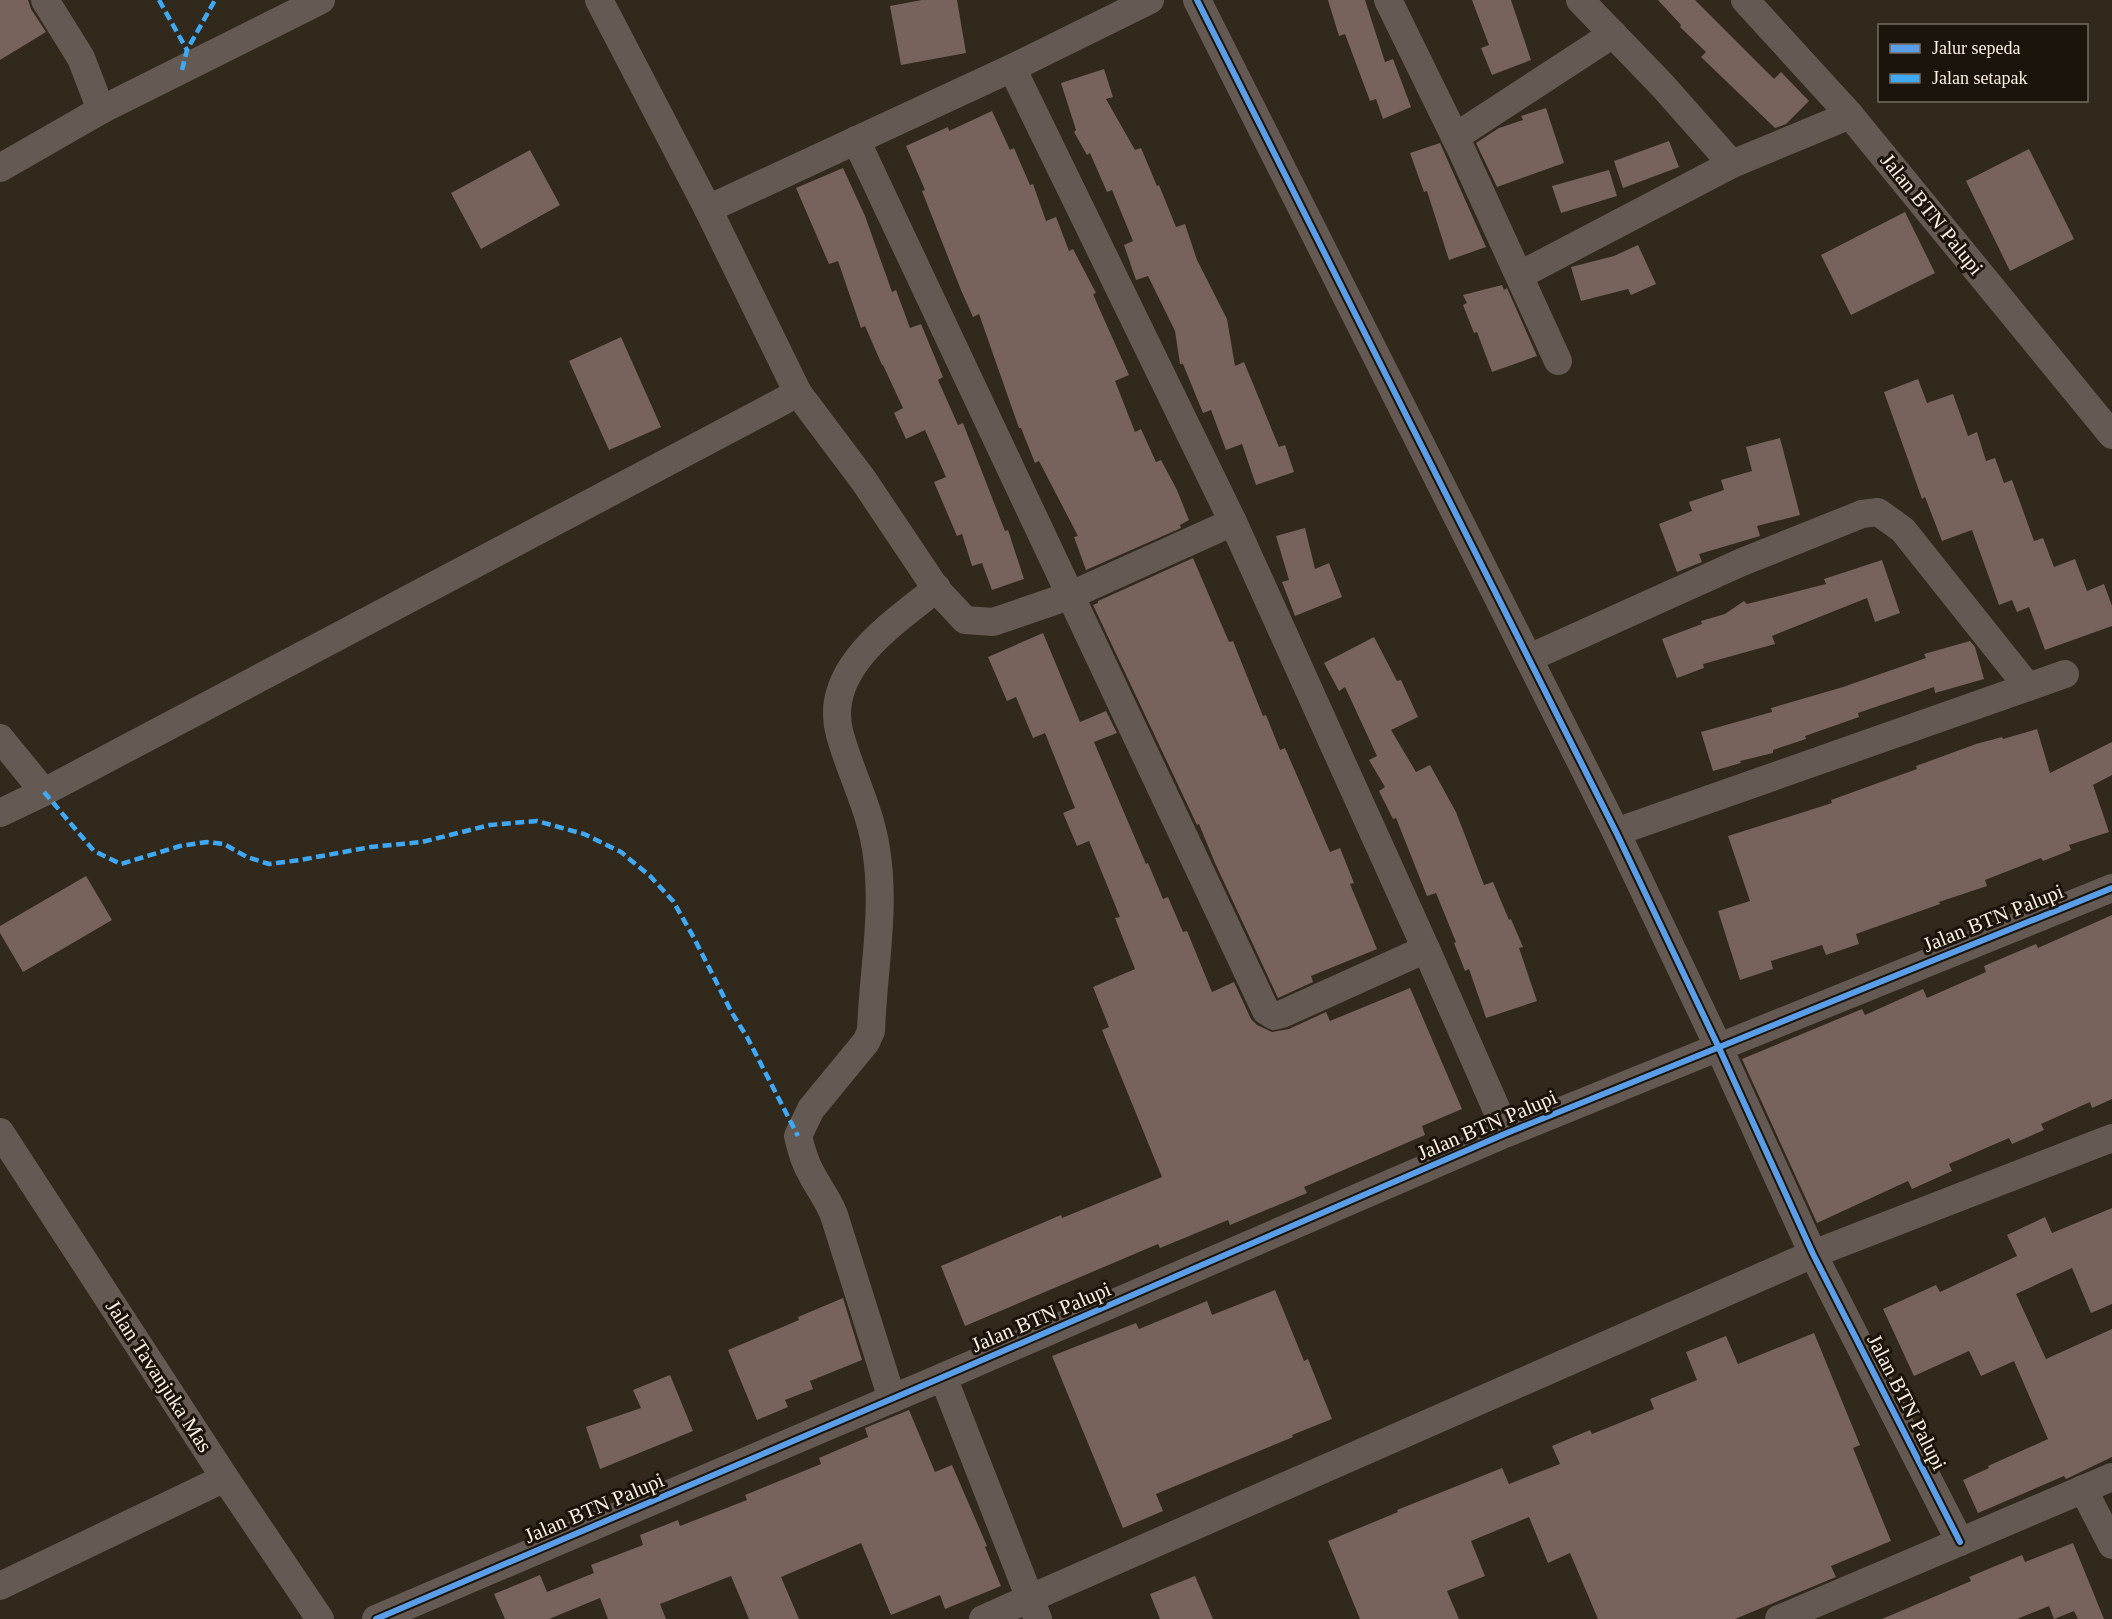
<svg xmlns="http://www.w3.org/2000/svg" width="2112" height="1619" viewBox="0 0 2112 1619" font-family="Georgia,serif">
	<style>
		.building { fill: #77635b }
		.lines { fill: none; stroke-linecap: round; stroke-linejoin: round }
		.minor { stroke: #655953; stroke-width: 28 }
		.quiet { stroke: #3fa9f5; stroke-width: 4.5; stroke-dasharray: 9 4.5; stroke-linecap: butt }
		.cycleway-casing { stroke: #1b140a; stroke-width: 10 }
		.cycleway { stroke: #5a9eea; stroke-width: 6 }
		.labels { text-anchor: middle; stroke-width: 6; stroke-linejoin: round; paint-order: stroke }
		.street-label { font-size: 21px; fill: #fbf0e3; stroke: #1b140a }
	</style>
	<rect width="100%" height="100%" fill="#31291c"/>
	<g class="building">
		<path d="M 0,0 L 28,0 L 31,9 L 46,32 L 0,60 Z"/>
		<path d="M 922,0 L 957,0 L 966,53 L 901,65 L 890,6 Z"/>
		<path d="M 1328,0 L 1365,0 L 1385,62 L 1393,59 L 1411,107 L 1383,119 L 1376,99 L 1370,101 L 1345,34 L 1339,36 Z"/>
		<path d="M 1472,0 L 1511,0 L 1531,60 L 1492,75 L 1481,48 L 1489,45 Z"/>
		<path d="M 1658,0 L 1695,0 L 1774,79 L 1781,72 L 1809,101 L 1786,124 L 1775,128 L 1701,57 L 1706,52 L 1680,27 L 1681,25 Z"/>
		<path d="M 1104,69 L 1113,97 L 1106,99 L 1135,150 L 1141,148 L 1157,186 L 1159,185 L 1176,227 L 1185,224 L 1197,260 L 1227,319 L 1235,366 L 1244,362 L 1279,447 L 1285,445 L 1294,472 L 1256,485 L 1242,444 L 1226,450 L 1211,410 L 1203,413 L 1183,364 L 1180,364 L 1175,331 L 1148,276 L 1136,280 L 1124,245 L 1133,241 L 1112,190 L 1107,192 L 1090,153 L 1087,155 L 1074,132 L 1076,130 L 1061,83 Z"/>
		<path d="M 1546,108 L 1564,163 L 1497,187 L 1476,143 L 1499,128 L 1523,120 L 1521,116 Z"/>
		<path d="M 992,111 L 1010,150 L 1014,148 L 1030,185 L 1033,184 L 1046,221 L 1056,217 L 1069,251 L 1073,249 L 1096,293 L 1093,294 L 1099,308 L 1129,375 L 1115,381 L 1135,432 L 1141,429 L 1156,462 L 1161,460 L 1177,490 L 1189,520 L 1180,525 L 1181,528 L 1086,570 L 1074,537 L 1078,536 L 1039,461 L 1035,463 L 1021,428 L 1019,428 L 979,314 L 973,317 L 961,290 L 922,191 L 925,190 L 906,146 L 948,127 L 949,131 Z"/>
		<path d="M 1669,141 L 1679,167 L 1623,188 L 1614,161 Z"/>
		<path d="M 1440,143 L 1486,247 L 1449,260 L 1427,191 L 1424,192 L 1410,153 Z"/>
		<path d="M 2029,149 L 2074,239 L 2010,271 L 1966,181 Z"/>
		<path d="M 530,150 L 560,205 L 481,249 L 451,193 Z"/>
		<path d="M 843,168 L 865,216 L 892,292 L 896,290 L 910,328 L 921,324 L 943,377 L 938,380 L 958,425 L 963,423 L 1005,531 L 1008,530 L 1024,579 L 992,590 L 982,563 L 972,566 L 962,534 L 957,536 L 934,482 L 946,477 L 925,430 L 906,439 L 894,413 L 903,408 L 883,365 L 882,365 L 865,326 L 861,328 L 838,261 L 829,264 L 796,188 Z"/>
		<path d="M 1609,170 L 1617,196 L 1561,213 L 1552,186 Z"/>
		<path d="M 1905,212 L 1935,273 L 1851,315 L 1821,255 Z"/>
		<path d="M 1638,245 L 1656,284 L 1631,295 L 1628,289 L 1581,301 L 1571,267 L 1614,256 Z"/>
		<path d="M 1502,285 L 1504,290 L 1507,288 L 1537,356 L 1492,372 L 1477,332 L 1474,333 L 1463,305 L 1467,303 L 1463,295 Z"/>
		<path d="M 621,337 L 661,427 L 609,450 L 569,361 Z"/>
		<path d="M 1918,379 L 1927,403 L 1953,394 L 1968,436 L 1977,432 L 1986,461 L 1995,458 L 2004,483 L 2012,480 L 2034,541 L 2043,538 L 2054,567 L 2075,559 L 2087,591 L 2104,584 L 2112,606 L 2112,626 L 2045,650 L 2029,607 L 2017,612 L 2012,600 L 1999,605 L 1972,530 L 1942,541 L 1925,497 L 1922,499 L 1884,392 Z"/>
		<path d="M 1780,438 L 1800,515 L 1757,526 L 1760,536 L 1699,554 L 1702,562 L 1677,572 L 1659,524 L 1692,511 L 1689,502 L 1724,490 L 1721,480 L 1752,471 L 1746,447 Z"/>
		<path d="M 1305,528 L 1315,569 L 1329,563 L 1342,597 L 1295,616 L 1282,582 L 1289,580 L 1276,536 Z"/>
		<path d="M 1193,558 L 1229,642 L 1233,641 L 1263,716 L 1266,715 L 1280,750 L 1285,748 L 1330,852 L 1340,848 L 1354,883 L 1350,884 L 1377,949 L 1311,976 L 1313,982 L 1278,998 L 1215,863 L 1199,824 L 1197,825 L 1093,605 L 1098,603 L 1098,601 Z"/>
		<path d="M 1882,560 L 1900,613 L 1875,622 L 1867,598 L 1772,636 L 1775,644 L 1703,664 L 1704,668 L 1677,678 L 1662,639 L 1702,624 L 1701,621 L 1725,614 L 1744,601 L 1747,604 L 1826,584 L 1824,579 Z"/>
		<path d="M 1043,633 L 1080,722 L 1106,711 L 1117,733 L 1094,742 L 1146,864 L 1148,863 L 1163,899 L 1168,897 L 1183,932 L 1187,931 L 1212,992 L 1234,982 L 1251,1019 L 1257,1025 L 1272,1032 L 1289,1029 L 1326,1012 L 1330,1021 L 1410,988 L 1462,1109 L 1422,1126 L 1425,1135 L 1304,1187 L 1307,1193 L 1230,1225 L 1228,1220 L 1160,1248 L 1158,1244 L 965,1326 L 941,1266 L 1061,1215 L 1062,1218 L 1162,1177 L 1102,1030 L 1109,1027 L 1093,987 L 1135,969 L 1115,918 L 1120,917 L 1089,841 L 1077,846 L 1063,813 L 1075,808 L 1045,733 L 1033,738 L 1016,697 L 1007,701 L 988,657 Z"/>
		<path d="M 1374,637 L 1397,681 L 1401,680 L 1418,717 L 1391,730 L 1416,772 L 1430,765 L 1456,812 L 1484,885 L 1493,882 L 1509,920 L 1511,919 L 1523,947 L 1519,948 L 1537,1001 L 1486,1018 L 1469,969 L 1465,971 L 1454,943 L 1456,942 L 1436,893 L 1427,896 L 1396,818 L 1393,819 L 1379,791 L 1385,787 L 1369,760 L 1377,756 L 1345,687 L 1339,691 L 1324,663 Z"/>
		<path d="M 1970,641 L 1975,647 L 1984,679 L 1935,693 L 1934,687 L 1858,713 L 1859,717 L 1805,736 L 1806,739 L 1773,750 L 1773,753 L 1740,761 L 1741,763 L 1713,771 L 1701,732 L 1772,712 L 1771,708 L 1843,687 L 1926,658 L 1924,654 Z"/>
		<path d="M 2037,729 L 2050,773 L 2112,742 L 2112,775 L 2093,785 L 2109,832 L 2069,845 L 2071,850 L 2043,861 L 2041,858 L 1985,880 L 1987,886 L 1939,902 L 1940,904 L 1856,934 L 1859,944 L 1826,955 L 1822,945 L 1771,961 L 1773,969 L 1740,980 L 1718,911 L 1750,901 L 1728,836 L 1832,803 L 1831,800 L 1917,769 L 1916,766 L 1976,744 L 2002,737 L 2003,739 Z"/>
		<path d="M 86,876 L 112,920 L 23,972 L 0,933 L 0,926 Z"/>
		<path d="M 2112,915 L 2112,1099 L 2092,1108 L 2090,1102 L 2041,1124 L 2044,1130 L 2012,1144 L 2009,1138 L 1949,1164 L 1952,1171 L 1912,1189 L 1908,1181 L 1817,1223 L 1742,1059 L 1862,1009 L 1865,1015 L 1923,989 L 1927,998 L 1986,972 L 1984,966 L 2036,944 L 2038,948 Z"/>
		<path d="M 2112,1208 L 2112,1304 L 2091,1313 L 2072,1268 L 2016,1294 L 2046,1359 L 2112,1329 L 2112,1457 L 2066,1479 L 2064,1476 L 1978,1513 L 1963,1480 L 1989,1468 L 1988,1466 L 2048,1439 L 2014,1361 L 1981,1376 L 1969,1351 L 1914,1376 L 1883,1309 L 1936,1285 L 1940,1292 L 2017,1256 L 2007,1235 L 2045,1217 L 2052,1233 Z"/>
		<path d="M 1275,1290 L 1304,1361 L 1308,1359 L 1332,1419 L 1292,1435 L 1293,1437 L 1156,1494 L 1163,1511 L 1123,1528 L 1052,1356 L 1136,1323 L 1139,1329 L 1207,1301 L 1212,1315 Z"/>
		<path d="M 843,1298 L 862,1360 L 810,1381 L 813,1389 L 785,1400 L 788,1407 L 757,1420 L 728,1350 L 799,1320 L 798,1317 Z"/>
		<path d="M 1814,1333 L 1860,1445 L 1853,1448 L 1891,1541 L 1831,1566 L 1836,1577 L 1735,1619 L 1598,1619 L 1570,1553 L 1548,1563 L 1529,1517 L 1471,1541 L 1485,1576 L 1447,1591 L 1459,1619 L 1360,1619 L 1328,1541 L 1398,1512 L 1397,1510 L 1502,1468 L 1509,1484 L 1560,1464 L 1552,1446 L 1590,1430 L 1592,1434 L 1654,1409 L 1650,1399 L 1697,1380 L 1686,1352 L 1726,1336 L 1738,1364 Z"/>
		<path d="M 670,1375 L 693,1431 L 600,1469 L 586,1427 L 641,1408 L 633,1390 Z"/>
		<path d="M 909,1410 L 935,1472 L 952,1465 L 987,1546 L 985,1547 L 1001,1586 L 945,1609 L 940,1595 L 891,1615 L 861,1543 L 781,1577 L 799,1619 L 749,1619 L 731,1576 L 660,1604 L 666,1619 L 608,1619 L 600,1598 L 549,1619 L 505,1619 L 494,1594 L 540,1575 L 547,1592 L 594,1573 L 591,1565 L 643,1545 L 640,1535 L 678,1520 L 680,1526 L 747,1500 L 745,1495 L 821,1464 L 819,1458 L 868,1437 L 865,1428 Z"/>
		<path d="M 2073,1543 L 2104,1619 L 2078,1619 L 2074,1611 L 2054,1619 L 2049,1606 L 2017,1619 L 1882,1619 L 1971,1581 L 1969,1577 L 2022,1555 L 2025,1562 Z"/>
		<path d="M 1195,1576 L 1213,1619 L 1160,1619 L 1150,1594 Z"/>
	</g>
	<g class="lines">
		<g class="minor">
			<path d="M 45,0 L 81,58 L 101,110"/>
			<path d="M 599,0 L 708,209 L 798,393 L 864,481 L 937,590 L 965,620 L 993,622 L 1069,596 L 1233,522"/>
			<path d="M 1197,0 L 1616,832 L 1719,1048 L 1813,1254 L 1960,1542"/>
			<path d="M 1388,0 L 1460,147 L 1558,361"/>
			<path d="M 1580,0 L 1662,85 L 1732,164"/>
			<path d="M 1745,0 L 1850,115 L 2112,435"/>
			<path d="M 1012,68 L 1233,522 L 1426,949 L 1507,1133"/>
			<path d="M 1455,137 L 1613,34"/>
			<path d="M 856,140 L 1266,1011 L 1274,1016 L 1282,1014 L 1426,949"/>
			<path d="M 0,168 L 101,110 L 321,0"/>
			<path d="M 708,209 L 1012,68 L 1150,0"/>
			<path d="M 1520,275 L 1732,164 L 1850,115"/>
			<path d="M 1529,658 L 1742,562 L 1862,514 L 1878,512 L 1903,530 L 2028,687"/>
			<path d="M 0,738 L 44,792"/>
			<path d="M 0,813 L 44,792 L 798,393"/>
			<path d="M 1616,832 L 2065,674"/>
			<path d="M 0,1132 L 225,1478 L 320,1619"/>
			<path d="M 943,1377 L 1038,1619"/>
			<path d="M 892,1399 L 834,1215 C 828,1199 818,1187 811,1173 C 804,1161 801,1149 798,1136 L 811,1109 L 866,1042 L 871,1031 C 873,970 886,910 876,849 C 870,809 851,774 840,735 C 821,669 894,623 937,588"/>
			<path d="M 2083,1489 L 2112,1545"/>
			<path d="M 0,1586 L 225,1478"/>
			<path d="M 376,1619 L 943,1377 L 1507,1133 L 2112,888"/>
			<path d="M 983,1619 L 1813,1254 L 2112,1138"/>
			<path d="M 1779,1619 L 2112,1477"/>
		</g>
		<g class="quiet">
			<path d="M 159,0 L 187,50"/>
			<path d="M 182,70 L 187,50 L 215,0"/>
			<path d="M 44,792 L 94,851 L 121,864 L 180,846 L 207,842 L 224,844 L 247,857 L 269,864 L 300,860 L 371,847 L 422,842 L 490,825 L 537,821 L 584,834 L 621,852 L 650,876 L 673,901 L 694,938 L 732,1013 L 747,1037 L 798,1136"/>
		</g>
		<g class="cycleway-casing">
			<g id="cycleway">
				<path d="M 1197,0 L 1616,832 L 1719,1048 L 1813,1254 L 1960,1542"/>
				<path d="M 376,1619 L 943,1377 L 1507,1133 L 2112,888"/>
			</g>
		</g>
		<use href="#cycleway" class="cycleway"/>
	</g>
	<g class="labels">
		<g class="street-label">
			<text transform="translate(1932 214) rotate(51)" y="7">Jalan BTN Palupi</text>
			<text transform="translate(1993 918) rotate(-22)" y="7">Jalan BTN Palupi</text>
			<text transform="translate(1487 1125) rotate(-23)" y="7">Jalan BTN Palupi</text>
			<text transform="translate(1041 1317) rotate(-23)" y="7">Jalan BTN Palupi</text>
			<text transform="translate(159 1376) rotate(57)" y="7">Jalan Tavanjuka Mas</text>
			<text transform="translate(1907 1402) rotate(63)" y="7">Jalan BTN Palupi</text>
			<text transform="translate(594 1508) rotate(-23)" y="7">Jalan BTN Palupi</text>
		</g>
	</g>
	<rect x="1878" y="24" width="210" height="78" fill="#1b140a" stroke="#756c61" stroke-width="1.5"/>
	<rect x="1890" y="44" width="30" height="9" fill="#5a9eea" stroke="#756c61" stroke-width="1.5"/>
	<text x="1932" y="54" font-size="18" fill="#fbf0e3">Jalur sepeda</text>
	<rect x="1890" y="74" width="30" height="9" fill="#3fa9f5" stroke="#756c61" stroke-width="1.5"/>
	<text x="1932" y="84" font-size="18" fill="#fbf0e3">Jalan setapak</text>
</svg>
